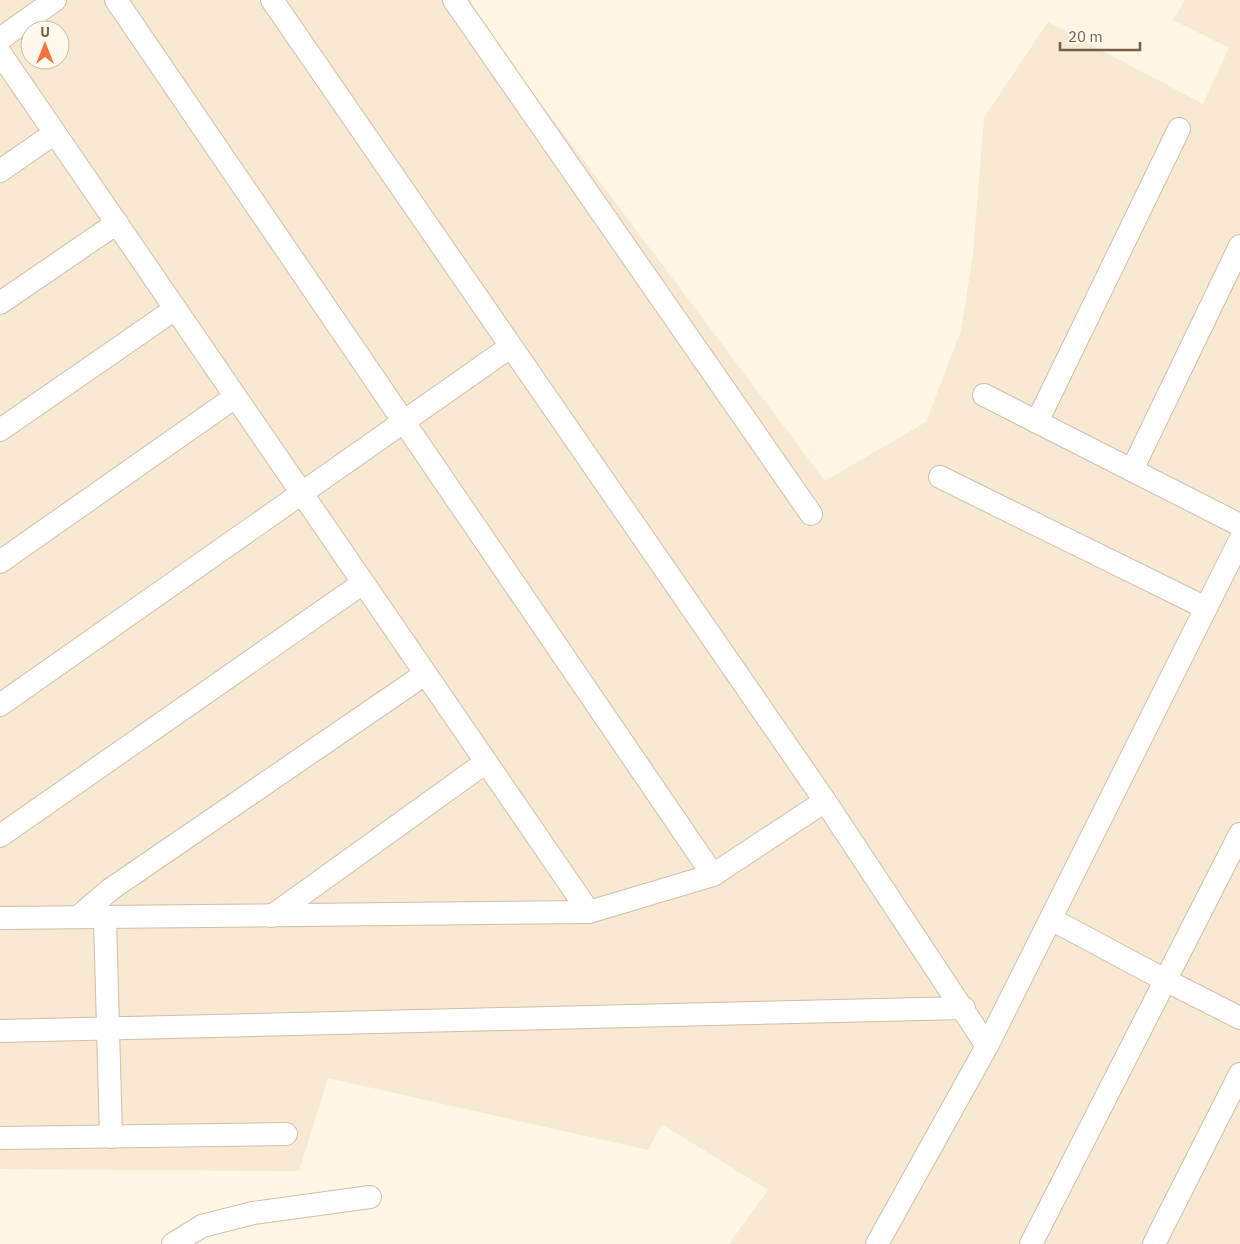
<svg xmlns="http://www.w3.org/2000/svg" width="1240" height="1244" viewBox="0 0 1240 1244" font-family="'IBM Plex Sans',sans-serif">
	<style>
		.residential { fill: #f7e9d2; fill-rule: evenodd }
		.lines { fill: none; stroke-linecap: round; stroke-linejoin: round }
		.minor-casing { stroke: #d1bea9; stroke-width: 24 }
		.minor { stroke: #fff; stroke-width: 22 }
	</style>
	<rect width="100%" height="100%" fill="#fff6e4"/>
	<path class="residential" d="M 0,0 L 472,0 L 469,8 L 825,481 L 926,422 L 961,331 L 973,254 L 984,118 L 1048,22 L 1203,104 L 1229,48 L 1173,20 L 1185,0 L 1240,0 L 1240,1244 L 729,1244 L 768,1190 L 662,1124 L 648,1150 L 328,1078 L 299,1171 L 0,1169 ZM 30,30 L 60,30 L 60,60 L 30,60 Z"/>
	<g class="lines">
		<g class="minor-casing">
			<g id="minor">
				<path d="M 116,0 L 713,875"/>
				<path d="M 272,0 L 825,801 L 987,1046"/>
				<path d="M 454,0 L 811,514"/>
				<path d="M 0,39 L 55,0"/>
				<path d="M 0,53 L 589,912"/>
				<path d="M 0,171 L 55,133"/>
				<path d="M 0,303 L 117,223"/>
				<path d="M 984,395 L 1240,525"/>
				<path d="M 1037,422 L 1179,129"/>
				<path d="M 0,430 L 175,309"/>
				<path d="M 1132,470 L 1240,246"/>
				<path d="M 940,477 L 1206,608"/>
				<path d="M 0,562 L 235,397"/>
				<path d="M 0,705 L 510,347"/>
				<path d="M 0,836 L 363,583"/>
				<path d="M 272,916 L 486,762"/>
				<path d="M 78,917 L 111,889 L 425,674"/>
				<path d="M 0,918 L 589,912 L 713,875 L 825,801"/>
				<path d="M 105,918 L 111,1137"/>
				<path d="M 1051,919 L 1165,980 L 1240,1018"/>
				<path d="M 0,1031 L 964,1008"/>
				<path d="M 0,1138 L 286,1134"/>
				<path d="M 173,1244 L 202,1226 L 253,1213 L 370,1197"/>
				<path d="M 877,1244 L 987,1046 L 1240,540"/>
				<path d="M 1031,1244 L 1240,834"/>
				<path d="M 1154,1244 L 1240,1074"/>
			</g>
		</g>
		<use href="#minor" class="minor"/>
	</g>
	<g transform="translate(45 45)"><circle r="24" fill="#fff9ed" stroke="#cabbaa"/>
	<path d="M0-4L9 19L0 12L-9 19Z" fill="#f5733d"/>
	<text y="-8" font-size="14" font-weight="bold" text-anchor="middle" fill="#7a5d46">U</text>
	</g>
	<path d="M1060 42v8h80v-8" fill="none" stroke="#7a5d46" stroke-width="2.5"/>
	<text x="1068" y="42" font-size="15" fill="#7a5d46" stroke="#fff9ed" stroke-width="4" paint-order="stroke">20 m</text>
</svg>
